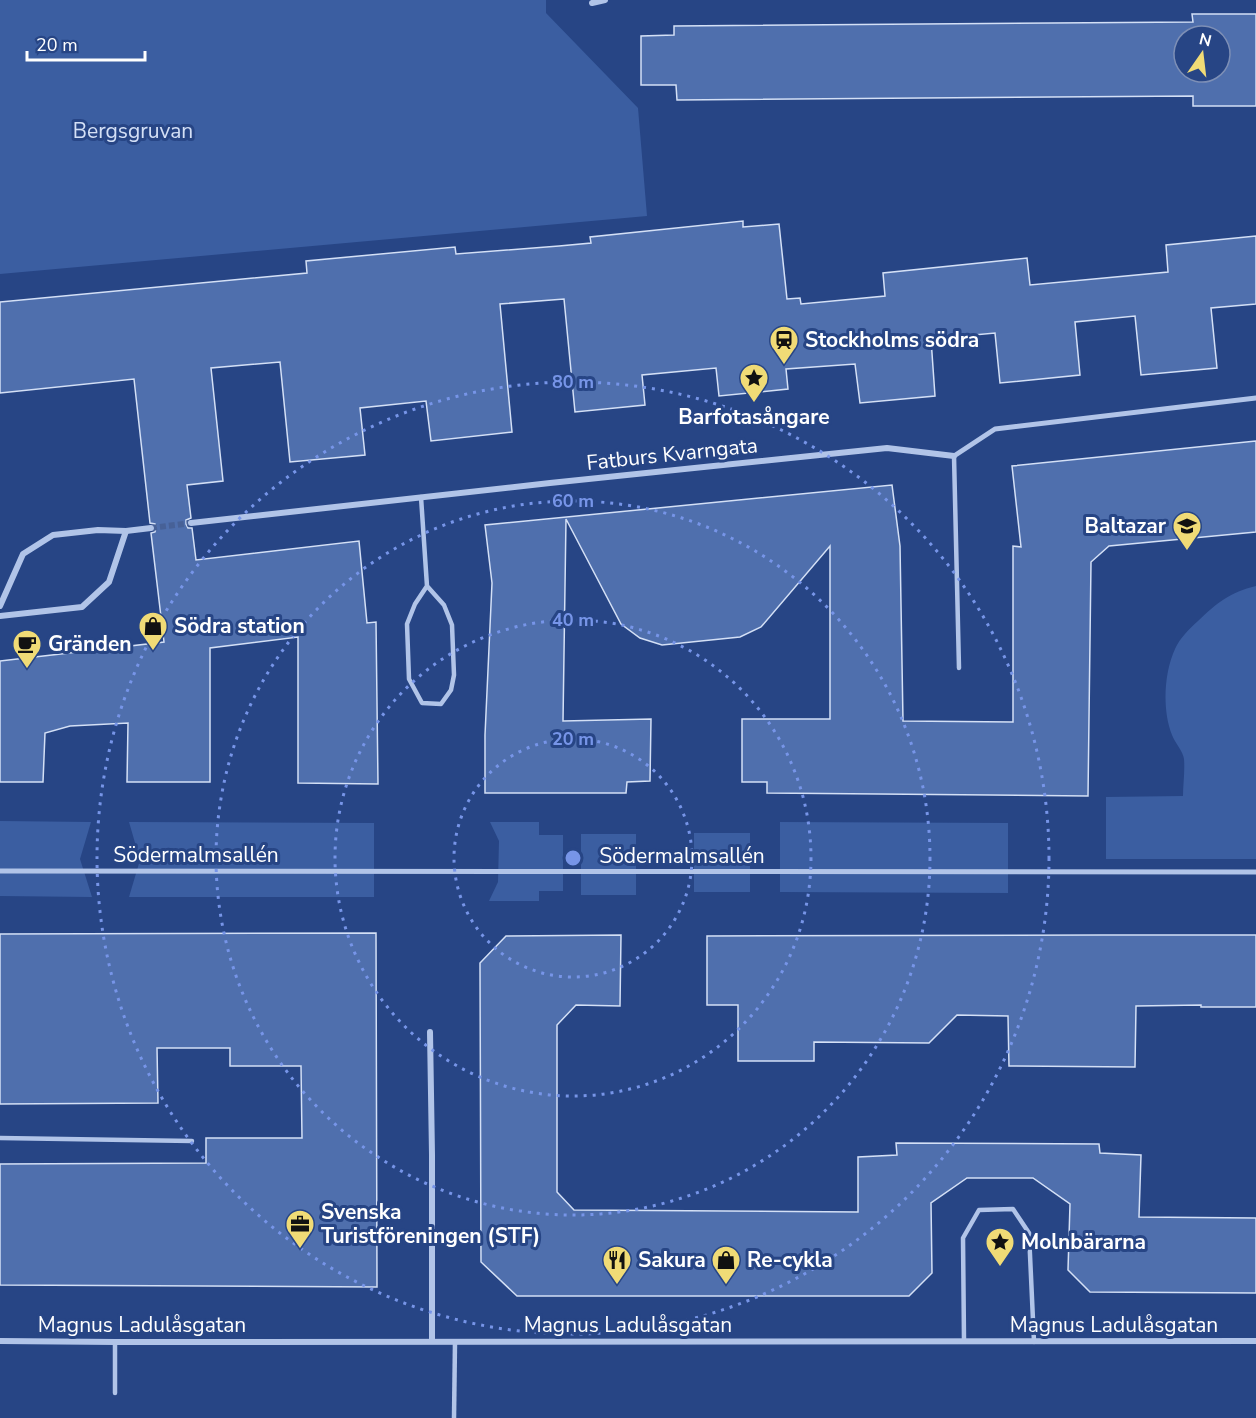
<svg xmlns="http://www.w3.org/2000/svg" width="1256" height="1418" viewBox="0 0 1256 1418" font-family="'Nunito Sans',sans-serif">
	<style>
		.green { fill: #3b5ea1 }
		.building { fill: #4f6fad; stroke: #d4e0f6; stroke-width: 1.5; fill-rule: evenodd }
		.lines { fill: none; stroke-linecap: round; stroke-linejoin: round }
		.minor-tunnel { stroke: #476197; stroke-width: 6; stroke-dasharray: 6 3; stroke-linecap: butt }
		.service { stroke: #b1c4e8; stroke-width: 4.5 }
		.pedestrian { stroke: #b1c4e8; stroke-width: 5 }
		.minor { stroke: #b1c4e8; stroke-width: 6 }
		.ring { fill: none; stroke: #7795e8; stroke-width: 3; stroke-dasharray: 3 6 }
		.labels { text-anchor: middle; stroke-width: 6; stroke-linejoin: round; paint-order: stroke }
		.park-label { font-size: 21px; fill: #d4e0f6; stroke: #274585 }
		.poi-label { font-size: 21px; font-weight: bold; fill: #fff; stroke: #274585; text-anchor: start }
		.street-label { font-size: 21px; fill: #fff; stroke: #274585 }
		.centre { fill: #7795e8; stroke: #274585; stroke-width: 3 }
		.ring-label { font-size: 18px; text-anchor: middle; font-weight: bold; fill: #7795e8; stroke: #274585; stroke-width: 6; stroke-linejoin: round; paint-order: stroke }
	</style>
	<rect width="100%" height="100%" fill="#274585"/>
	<g class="green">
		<path d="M 0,0 L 546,0 L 546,13 L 638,108 L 647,216 L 0,274 Z"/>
		<path d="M 1256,586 L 1256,859 L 1106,859 L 1106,797 L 1183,796 C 1183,785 1185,771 1184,759 C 1183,751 1175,743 1172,735 C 1162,710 1164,673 1175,649 C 1180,638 1189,629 1198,621 C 1217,603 1230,592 1256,586 Z"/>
		<path d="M 0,821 L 91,822 L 80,859 L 92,897 L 0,896 Z"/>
		<path d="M 129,822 L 374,823 L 374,897 L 129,897 L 140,860 Z"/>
		<path d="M 490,822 L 539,822 L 539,835 L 563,835 L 563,891 L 539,891 L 539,901 L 489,901 L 498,882 L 499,841 Z"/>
		<path d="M 780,822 L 1008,823 L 1008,893 L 780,892 Z"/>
		<rect x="694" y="833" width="56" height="59"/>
		<rect x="581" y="834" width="55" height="61"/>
	</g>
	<g class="building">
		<path d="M 1192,14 L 1256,14 L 1256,106 L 1193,106 L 1193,96 L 677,100 L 676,85 L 641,85 L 641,36 L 674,35 L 674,26 L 1193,22 ZM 1184,36 L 1220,36 L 1220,72 L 1184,72 Z"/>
		<path d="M 743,221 L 743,227 L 779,224 L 787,299 L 800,298 L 801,304 L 885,296 L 883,273 L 1027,258 L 1030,285 L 1168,272 L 1166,245 L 1256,236 L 1256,304 L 1211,308 L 1217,368 L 1141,375 L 1135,316 L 1075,322 L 1080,375 L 1000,383 L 995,333 L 931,339 L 935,396 L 860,403 L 855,364 L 786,369 L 788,389 L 719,396 L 716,368 L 642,375 L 645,405 L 575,412 L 564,299 L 500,304 L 512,432 L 431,441 L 426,401 L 360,408 L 365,455 L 290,462 L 280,362 L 211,368 L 223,481 L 187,485 L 191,518 L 186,520 L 186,524 L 188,528 L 192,528 L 196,560 L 359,541 L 367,623 L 376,622 L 378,784 L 298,783 L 298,637 L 210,648 L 210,782 L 127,782 L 128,723 L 70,726 L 45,733 L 43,782 L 0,782 L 0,661 L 164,642 L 151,533 L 155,532 L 156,528 L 155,524 L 150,523 L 134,379 L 0,393 L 0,302 L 307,273 L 306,261 L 455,247 L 456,254 L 559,246 L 591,243 L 590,237 Z"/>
		<path d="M 1256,441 L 1256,532 L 1109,546 L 1091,562 L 1088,796 L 767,793 L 767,782 L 742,782 L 742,719 L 830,719 L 830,546 L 761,627 L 740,637 L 662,645 L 640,638 L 621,624 L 566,519 L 563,721 L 651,719 L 650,781 L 627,782 L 626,793 L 485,793 L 485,735 L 492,583 L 485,525 L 892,485 L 900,546 L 903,721 L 1013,722 L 1013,546 L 1021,547 L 1012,466 Z"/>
		<path d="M 376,933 L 377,1287 L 0,1285 L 0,1164 L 206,1163 L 206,1138 L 302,1138 L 301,1066 L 230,1066 L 230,1048 L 157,1048 L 158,1103 L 0,1104 L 0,934 Z"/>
		<path d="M 621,935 L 620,1006 L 576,1005 L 557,1025 L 557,1192 L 574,1210 L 858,1212 L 858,1157 L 897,1155 L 896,1143 L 1099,1144 L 1100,1153 L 1141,1155 L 1139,1217 L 1256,1218 L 1256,1293 L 1090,1292 L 1068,1270 L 1070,1204 L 1033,1178 L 967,1178 L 931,1203 L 932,1273 L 909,1296 L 517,1296 L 481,1262 L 480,963 L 506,936 Z"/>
		<path d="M 1102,935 L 1256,935 L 1256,1007 L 1201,1007 L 1201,1005 L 1136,1006 L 1135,1067 L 1009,1066 L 1008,1016 L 957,1015 L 929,1043 L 814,1042 L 814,1061 L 738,1061 L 738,1005 L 707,1005 L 707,936 Z"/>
	</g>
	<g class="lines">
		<path class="minor-tunnel" d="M 151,528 L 191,523"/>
		<g class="service">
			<path d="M 954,456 L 959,668"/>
			<path d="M 421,497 L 427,586 L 444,605 L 452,625 L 454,675 L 451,690 L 441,704 L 422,703 L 409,679 L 407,624 L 415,604 L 427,586"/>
			<path d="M 0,1138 L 192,1141"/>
			<path d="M 964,1341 L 963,1238 L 979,1210 L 1013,1209 L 1029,1233 L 1034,1342"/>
			<path d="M 115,1342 L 115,1393"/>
			<path d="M 454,1418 L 455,1342"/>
		</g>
		<g class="pedestrian">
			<path d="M 954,456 L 995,429 L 1256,398"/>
			<path d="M 0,871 L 1256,872"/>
		</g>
		<g class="minor">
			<path d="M 592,3 L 605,0"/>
			<path d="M 191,523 L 550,483 L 887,448 L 954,456"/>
			<path d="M 0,606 L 23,554 L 53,535 L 98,530 L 126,531 L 151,528"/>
			<path d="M 0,616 L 82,607 L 109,582 L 126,531"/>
			<path d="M 430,1032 L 432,1155 L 432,1341"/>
			<path d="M 0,1341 L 115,1342 L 1256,1341"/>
		</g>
	</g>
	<g class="ring">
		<circle cx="573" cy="858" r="119"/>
		<circle cx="573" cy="858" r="238"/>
		<circle cx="573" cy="858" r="357"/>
		<circle cx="573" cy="858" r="476"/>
	</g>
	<defs>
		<g id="station-pin" transform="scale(1.5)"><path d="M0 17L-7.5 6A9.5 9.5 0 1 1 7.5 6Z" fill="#f0db76" stroke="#274585"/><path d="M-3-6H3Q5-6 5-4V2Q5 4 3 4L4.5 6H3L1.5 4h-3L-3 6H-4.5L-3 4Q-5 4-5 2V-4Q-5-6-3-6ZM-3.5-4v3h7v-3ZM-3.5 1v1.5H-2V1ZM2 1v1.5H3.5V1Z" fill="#111"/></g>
		<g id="sight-pin" transform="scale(1.5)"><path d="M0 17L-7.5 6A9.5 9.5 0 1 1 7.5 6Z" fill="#f0db76" stroke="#274585"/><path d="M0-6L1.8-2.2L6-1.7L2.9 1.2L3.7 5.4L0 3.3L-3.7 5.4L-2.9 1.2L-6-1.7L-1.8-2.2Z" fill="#111"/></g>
		<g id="school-pin" transform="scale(1.5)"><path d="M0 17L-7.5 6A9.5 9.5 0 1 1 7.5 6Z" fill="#f0db76" stroke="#274585"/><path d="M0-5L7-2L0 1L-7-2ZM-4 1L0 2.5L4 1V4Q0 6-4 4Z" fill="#111"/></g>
		<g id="shop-pin" transform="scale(1.5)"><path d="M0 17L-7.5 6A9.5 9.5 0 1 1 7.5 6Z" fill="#f0db76" stroke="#274585"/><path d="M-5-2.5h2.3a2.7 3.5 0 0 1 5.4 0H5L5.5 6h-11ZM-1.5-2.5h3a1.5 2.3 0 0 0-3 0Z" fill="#111"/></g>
		<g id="cafe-pin" transform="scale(1.5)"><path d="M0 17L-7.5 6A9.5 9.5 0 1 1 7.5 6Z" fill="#f0db76" stroke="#274585"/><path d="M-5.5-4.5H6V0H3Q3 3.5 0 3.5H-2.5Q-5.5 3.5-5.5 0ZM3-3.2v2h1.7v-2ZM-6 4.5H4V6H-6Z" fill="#111"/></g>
		<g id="office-pin" transform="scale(1.5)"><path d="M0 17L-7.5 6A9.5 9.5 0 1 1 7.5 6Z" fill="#f0db76" stroke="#274585"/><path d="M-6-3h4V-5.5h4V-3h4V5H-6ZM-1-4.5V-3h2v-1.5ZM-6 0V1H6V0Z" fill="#111"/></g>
		<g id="restaurant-pin" transform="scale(1.5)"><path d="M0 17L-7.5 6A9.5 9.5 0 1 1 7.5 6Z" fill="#f0db76" stroke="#274585"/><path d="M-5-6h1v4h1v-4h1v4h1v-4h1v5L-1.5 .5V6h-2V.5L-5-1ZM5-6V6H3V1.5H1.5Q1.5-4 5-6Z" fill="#111"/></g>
	</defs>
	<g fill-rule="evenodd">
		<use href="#station-pin" x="784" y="340"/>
		<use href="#sight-pin" x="754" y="378"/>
		<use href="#school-pin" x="1187" y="526"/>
		<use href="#shop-pin" x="153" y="626"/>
		<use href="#cafe-pin" x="27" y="644"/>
		<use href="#office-pin" x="300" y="1224"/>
		<use href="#sight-pin" x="1000" y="1242"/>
		<use href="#restaurant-pin" x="617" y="1260"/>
		<use href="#shop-pin" x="726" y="1260"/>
	</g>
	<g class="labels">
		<g class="park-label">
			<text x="133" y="138">Bergsgruvan</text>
		</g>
		<g class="poi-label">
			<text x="805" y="347">Stockholms södra</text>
			<text x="754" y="424" text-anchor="middle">Barfotasångare</text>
			<text x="1166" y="533" text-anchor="end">Baltazar</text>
			<text x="174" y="633">Södra station</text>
			<text x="48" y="651">Gränden</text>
			<text x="321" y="1219">Svenska<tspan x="321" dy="24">Turistföreningen (STF)</tspan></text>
			<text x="1021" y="1249">Molnbärarna</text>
			<text x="638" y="1267">Sakura</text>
			<text x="747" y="1267">Re-cykla</text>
		</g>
		<g class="street-label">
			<text transform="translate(672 454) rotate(-6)" y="7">Fatburs Kvarngata</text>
			<text x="196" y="862">Södermalmsallén</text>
			<text x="682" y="863">Södermalmsallén</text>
			<text x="142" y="1332">Magnus Ladulåsgatan</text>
			<text x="628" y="1332">Magnus Ladulåsgatan</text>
			<text x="1114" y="1332">Magnus Ladulåsgatan</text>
		</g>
	</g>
	<circle cx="573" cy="858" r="9" class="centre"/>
	<g class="ring-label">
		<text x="573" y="388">80 m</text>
		<text x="573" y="507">60 m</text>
		<text x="573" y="626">40 m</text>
		<text x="573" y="745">20 m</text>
	</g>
	<g transform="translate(1202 54) rotate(14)"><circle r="28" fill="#274585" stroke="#7d8fb6" stroke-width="1.5"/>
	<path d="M0-4.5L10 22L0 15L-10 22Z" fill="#f0db76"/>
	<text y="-9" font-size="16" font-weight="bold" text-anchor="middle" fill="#ffffff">N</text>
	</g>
	<path d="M27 51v9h118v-9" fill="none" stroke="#ffffff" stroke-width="3"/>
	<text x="36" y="51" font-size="18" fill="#ffffff" stroke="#274585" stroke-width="4.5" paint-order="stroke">20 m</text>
</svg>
